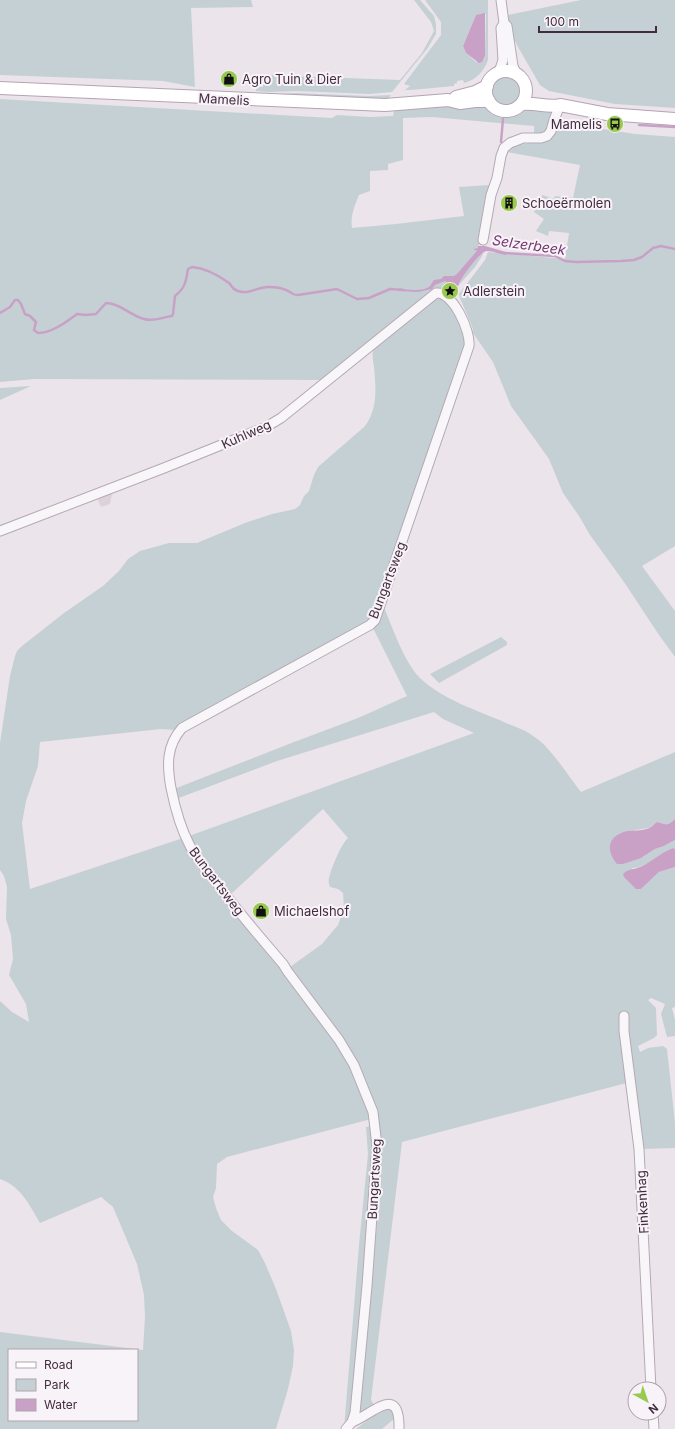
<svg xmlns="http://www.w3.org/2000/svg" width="675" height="1429" viewBox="0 0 675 1429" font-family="Inter,sans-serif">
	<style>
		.built { fill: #ddd2db }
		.green { fill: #c5d0d5; fill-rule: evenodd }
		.water { fill: #c9a1c7 }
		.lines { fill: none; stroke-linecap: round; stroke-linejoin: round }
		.stream { stroke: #c9a1c7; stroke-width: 2.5 }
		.minor-casing { stroke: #b5a9b3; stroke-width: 11 }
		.major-casing { stroke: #b6a3b4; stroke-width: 14 }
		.minor { stroke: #f9f6f9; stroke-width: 9 }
		.major { stroke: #fff; stroke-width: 12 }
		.labels { text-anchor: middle; stroke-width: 4; stroke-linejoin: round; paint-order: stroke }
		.poi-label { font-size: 13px; fill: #432c3f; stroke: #f8f3f8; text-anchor: start }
		.street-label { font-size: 13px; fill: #432c3f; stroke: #f8f3f8 }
		.water-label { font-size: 14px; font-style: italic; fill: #75376f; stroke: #f8f3f8 }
	</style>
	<rect width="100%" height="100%" fill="#ebe4ea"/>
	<path class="built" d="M 113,489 L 110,504 L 101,507 L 96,495 Z"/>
	<g class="green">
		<path d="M 0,0 L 251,0 L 253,7 L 191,8 L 195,87 L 163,81 L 0,75 Z"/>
		<path d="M 414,0 L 420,0 L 434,16 L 436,24 L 436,34 L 427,49 L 392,92 L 369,94 L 296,91 L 269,92 L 256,91 L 256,87 L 263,87 L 263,75 L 400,80 L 422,53 L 434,31 L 431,22 Z"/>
		<path d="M 425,0 L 488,0 L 488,60 C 484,71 476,80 464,83 L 463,80 L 457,81 L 457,83 L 454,84 L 454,86 L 411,90 L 405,90 L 410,86 L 404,84 L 441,35 L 441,22 ZM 486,14 L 485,56 L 484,59 L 476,62 L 466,53 L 463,46 L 476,15 Z"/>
		<path d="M 581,0 L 675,0 L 675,108 L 615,104 L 549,91 L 540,85 L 518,47 L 513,37 L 508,15 Z"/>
		<circle cx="506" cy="91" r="14"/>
		<path d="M 295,93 L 369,96 L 391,95 L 388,99 L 278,94 Z"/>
		<path d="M 0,99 L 332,118 L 337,115 L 370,117 L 393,116 L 394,110 L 479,104 L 489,107 L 501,114 L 510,114 L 530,106 L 552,109 L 548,130 L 543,134 L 534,134 L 534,126 L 432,117 L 403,118 L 403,160 L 388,164 L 388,170 L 370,171 L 370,191 L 359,195 C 355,205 350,216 352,228 L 396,224 L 464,216 L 459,187 L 489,185 L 478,249 L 484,251 L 482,256 L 475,267 L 458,286 L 429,292 L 326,380 L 34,379 L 0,382 Z"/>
		<path d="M 557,122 L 635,134 L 675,137 L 675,546 L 642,566 L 675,611 L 675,657 L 659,635 L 624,582 L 590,535 L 579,516 L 563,493 L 549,459 L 511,406 L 493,362 L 473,333 L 473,329 L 460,298 L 459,294 L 485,260 L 488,252 L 565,259 L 569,233 L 549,231 L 548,236 L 536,231 L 544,219 L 534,212 L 542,195 L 554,199 L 555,196 L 573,198 L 580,165 L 506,152 L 512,146 L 548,140 L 558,129 Z"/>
		<path d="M 438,297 C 443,300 449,303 453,309 C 459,316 466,335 466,345 L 383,605 C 392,626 404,662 420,678 C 443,700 477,710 506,723 C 517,727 527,731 536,738 C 550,747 570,778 581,792 L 675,752 L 675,819 C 666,827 667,824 657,822 L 649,828 L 628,831 L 641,858 L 655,849 L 664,846 L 675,840 L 675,849 L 673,848 C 659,853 647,868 632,868 L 641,889 L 659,872 L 675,867 L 675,1007 L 672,1008 L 675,1020 L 675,1036 L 667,1037 L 661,1014 L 665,1004 L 651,998 L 648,1000 L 656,1008 L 657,1035 L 654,1038 L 638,1046 L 640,1052 L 648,1048 L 663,1046 L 667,1049 L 675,1123 L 675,1148 L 642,1149 L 634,1081 L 402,1142 L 371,1400 L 374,1405 L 360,1417 L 358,1412 L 371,1293 L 381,1171 L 381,1140 L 378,1115 L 370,1091 L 357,1062 L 290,967 L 322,944 L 338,925 L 344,909 L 343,893 L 338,889 L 330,887 C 329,884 328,881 329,878 C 331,869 341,844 348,838 L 323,809 L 230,895 L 336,1043 L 350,1066 L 371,1119 L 227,1157 L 217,1164 L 216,1188 L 213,1197 L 216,1208 L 221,1220 L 232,1231 L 258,1250 L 265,1263 L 276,1289 L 291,1331 L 294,1350 L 293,1366 L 288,1389 L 276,1429 L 0,1429 L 0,1332 L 143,1350 L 145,1317 L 144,1295 L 137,1264 L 113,1207 L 101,1197 L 40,1223 C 30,1206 21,1186 0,1179 L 0,1001 L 12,1012 L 29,1022 L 26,1004 L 9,975 L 13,959 L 11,935 L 6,919 L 7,887 L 4,876 L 0,870 L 0,743 L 10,676 L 15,656 L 17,651 L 22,646 L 64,613 L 103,586 L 119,571 L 128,559 L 140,551 L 169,543 L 197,543 L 245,523 L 272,514 L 295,509 L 300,505 L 304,496 L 309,491 L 314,475 L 318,467 L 364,427 C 378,410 376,388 374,367 C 373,359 371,353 375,346 ZM 373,628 L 407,696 L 358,718 L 294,742 L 174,789 L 176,799 L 277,761 L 434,712 L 443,719 L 474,733 L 189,836 L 30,889 L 22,823 L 26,801 L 38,766 L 40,742 L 161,729 L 177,730 L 249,688 L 310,663 ZM 9,1350 L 137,1350 L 137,1420 L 9,1420 Z"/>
		<path d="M 31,386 L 0,400 L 0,388 Z"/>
		<path d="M 501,637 L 507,642 L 507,645 L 439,683 L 430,674 Z"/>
		<path d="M 372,1126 L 374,1171 L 352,1413 L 344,1429 L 359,1245 L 368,1154 L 366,1127 Z"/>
		<path d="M 389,1408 L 392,1410 L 395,1418 L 382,1429 L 356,1429 L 370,1418 Z"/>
	</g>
	<g class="water">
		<path d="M 485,13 L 485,56 L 482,62 L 479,63 L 466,53 L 463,46 L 476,15 Z"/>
		<path d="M 478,246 L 485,246 L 506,252 L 506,255 C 499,254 493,251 487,251 C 480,251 460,279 458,286 L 454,288 L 445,281 L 435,285 L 432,289 L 418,292 L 399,291 L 399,288 C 406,290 424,292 430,286 C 431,285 432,282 434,280 L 441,279 L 444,276 L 454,276 L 457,274 L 476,252 L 477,250 L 474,250 L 474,249 L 478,248 Z"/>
		<path d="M 675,819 L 675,840 L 664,846 L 655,849 L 641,858 L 623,864 L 617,864 C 605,849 608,835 628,831 C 634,830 640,831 647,829 C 651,828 654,824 657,822 C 667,824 666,827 675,819 Z"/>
		<path d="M 673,848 L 675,849 L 675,867 L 659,872 L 641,889 L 636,889 L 624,877 L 623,874 C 628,869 631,870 637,868 C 647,866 661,852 673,848 Z"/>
	</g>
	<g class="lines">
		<g class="stream">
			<path d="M 639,125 L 675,127"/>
			<path d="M 501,142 L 503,119"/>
			<path d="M 504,253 L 555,256 L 565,261 L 576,262 L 621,261 L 634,260 L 642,257 L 653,248 L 661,246 L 675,249"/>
			<path d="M 0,313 L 10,307 L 15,300 L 18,300 L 21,304 L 25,314 L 30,316 L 36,322 L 34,330 L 38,333 C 52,333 66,322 77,314 L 86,315 L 96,314 L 106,303 C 120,303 131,316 144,319 C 154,322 163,317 172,316 L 173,314 L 175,296 C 185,288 186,282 188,269 L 192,267 C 206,268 218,275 229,283 C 232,286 233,290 238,291 C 249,295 257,287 268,287 C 275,287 284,288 290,292 C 293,294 293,295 298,295 L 337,289 L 357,299 L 369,298 L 390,289 L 403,290"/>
		</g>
		<g class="minor-casing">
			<g id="minor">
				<path d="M 504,23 L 507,26 L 513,66 L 516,73"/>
				<path d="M 499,72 L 503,60 L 501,28 L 504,23 L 501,0"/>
				<path d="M 483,240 L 491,195 L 497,178 L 501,156 L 504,148 L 510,143 L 523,138 L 541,138 L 547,136 L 551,131 L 554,120 L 560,105"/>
				<path d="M 0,531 L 164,468 L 266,427 L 281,418 L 436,293 C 453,291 471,332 469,346 L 375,620 L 370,625 L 182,728 C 166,746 167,766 171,788 C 175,808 181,829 190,846 C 198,860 209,873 219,886 C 239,913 261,938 283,964 L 288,972 L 339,1040 L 354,1065 L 373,1112 L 377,1146 L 367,1286 L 355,1413 L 352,1422 L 346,1429"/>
				<path d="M 624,1016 L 624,1031 L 639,1149 L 651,1389"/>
				<path d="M 653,1413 L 654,1429"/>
				<path d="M 352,1422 C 373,1414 400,1383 399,1429"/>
			</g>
		</g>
		<g class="major-casing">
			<g id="major">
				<circle cx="506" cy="91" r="20"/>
				<path d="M 0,88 L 385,105 L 448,100 L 460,103 L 475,101 L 489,101"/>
				<path d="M 456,97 L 475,92 L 487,86"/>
				<path d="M 522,104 C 535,102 547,108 560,105 L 607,114 L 675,119"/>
			</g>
		</g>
		<use href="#minor" class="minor"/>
		<use href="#major" class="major"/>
	</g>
	<defs>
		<g id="shop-disc" transform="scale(0.9)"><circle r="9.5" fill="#99c94f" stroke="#f8f3f8"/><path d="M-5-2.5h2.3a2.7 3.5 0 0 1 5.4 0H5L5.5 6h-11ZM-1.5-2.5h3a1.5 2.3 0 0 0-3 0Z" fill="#111"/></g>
		<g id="bus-disc" transform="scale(0.9)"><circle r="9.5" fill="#99c94f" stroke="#f8f3f8"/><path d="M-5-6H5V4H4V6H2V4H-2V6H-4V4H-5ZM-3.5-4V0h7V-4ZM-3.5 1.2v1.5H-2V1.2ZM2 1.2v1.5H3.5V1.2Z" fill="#111"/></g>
		<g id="building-disc" transform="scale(0.9)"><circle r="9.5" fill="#99c94f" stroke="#f8f3f8"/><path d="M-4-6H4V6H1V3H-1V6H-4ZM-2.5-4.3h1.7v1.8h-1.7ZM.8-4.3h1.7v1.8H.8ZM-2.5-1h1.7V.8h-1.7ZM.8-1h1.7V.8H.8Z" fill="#111"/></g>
		<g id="sight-disc" transform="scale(0.9)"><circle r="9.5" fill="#99c94f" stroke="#f8f3f8"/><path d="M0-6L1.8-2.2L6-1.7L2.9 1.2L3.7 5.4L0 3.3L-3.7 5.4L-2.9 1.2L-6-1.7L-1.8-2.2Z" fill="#111"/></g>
	</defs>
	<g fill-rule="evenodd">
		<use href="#shop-disc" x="229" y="79"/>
		<use href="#bus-disc" x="615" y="124"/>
		<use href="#building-disc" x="509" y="203"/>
		<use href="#sight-disc" x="450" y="291"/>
		<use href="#shop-disc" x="261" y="911"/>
	</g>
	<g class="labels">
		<g class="poi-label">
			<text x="242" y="84">Agro Tuin &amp; Dier</text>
			<text x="602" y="129" text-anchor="end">Mamelis</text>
			<text x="522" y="208">Schoeërmolen</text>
			<text x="463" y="296">Adlerstein</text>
			<text x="274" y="916">Michaelshof</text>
		</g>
		<g class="street-label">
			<text transform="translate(224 99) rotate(3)" y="5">Mamelis</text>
			<text transform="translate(246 434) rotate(-24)" y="5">Kuhlweg</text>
			<text transform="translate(387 580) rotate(-69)" y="5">Bungartsweg</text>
			<text transform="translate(217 881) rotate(53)" y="5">Bungartsweg</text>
			<text transform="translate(374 1179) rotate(-87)" y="5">Bungartsweg</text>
			<text transform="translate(642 1202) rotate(-93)" y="5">Finkenhag</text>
		</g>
		<g class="water-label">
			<text transform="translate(529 245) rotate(8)" y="5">Selzerbeek</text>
		</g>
	</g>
	<rect x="8" y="1349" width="130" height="72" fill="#f8f3f8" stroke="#b0a3ae"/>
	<rect x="16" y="1362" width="20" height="6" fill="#ffffff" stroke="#b0a3ae"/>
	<text x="44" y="1369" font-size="12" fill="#432c3f">Road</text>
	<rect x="16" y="1379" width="20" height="12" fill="#c5d0d5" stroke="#b0a3ae"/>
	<text x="44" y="1389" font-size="12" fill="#432c3f">Park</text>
	<rect x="16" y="1399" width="20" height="12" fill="#c9a1c7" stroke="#b0a3ae"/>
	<text x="44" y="1409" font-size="12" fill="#432c3f">Water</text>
	<g transform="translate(647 1401) rotate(140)"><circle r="19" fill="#f8f3f8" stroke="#b0a3ae"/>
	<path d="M0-3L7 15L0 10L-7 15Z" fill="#99c94f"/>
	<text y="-6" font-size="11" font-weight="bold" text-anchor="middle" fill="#432c3f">N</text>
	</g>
	<path d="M539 26v6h117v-6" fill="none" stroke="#432c3f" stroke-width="2"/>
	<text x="545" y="26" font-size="12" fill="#432c3f" stroke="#f8f3f8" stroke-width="3" paint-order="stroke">100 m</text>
</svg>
